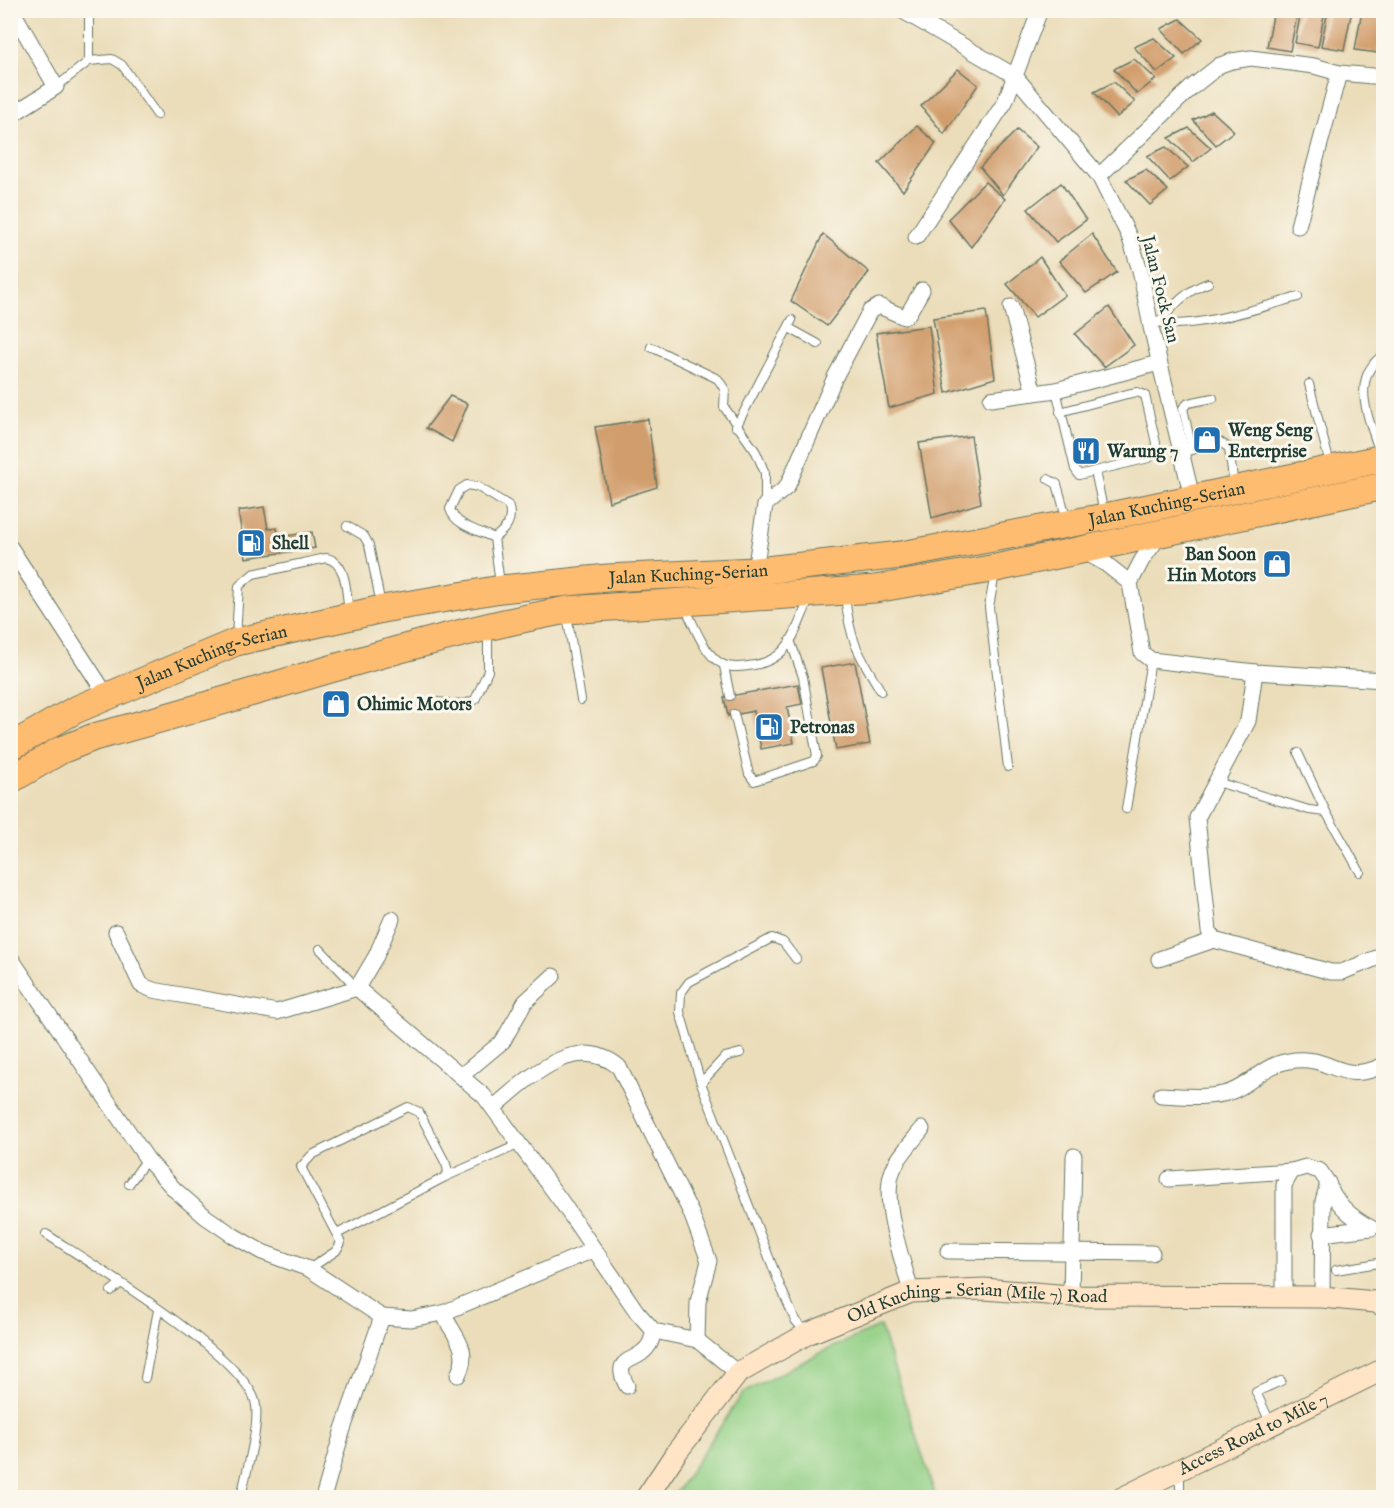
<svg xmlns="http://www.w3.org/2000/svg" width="1394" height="1508" viewBox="0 0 1394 1508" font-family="'IM FELL English',serif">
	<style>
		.green { fill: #91cf84; stroke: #58865c; stroke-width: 1.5 }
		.building { fill: #d19d6c }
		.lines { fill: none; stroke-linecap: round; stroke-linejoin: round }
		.lane-casing { stroke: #667563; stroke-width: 10 }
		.street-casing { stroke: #667563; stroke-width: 17 }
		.secondary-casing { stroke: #667563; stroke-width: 23 }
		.highway-casing { stroke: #667563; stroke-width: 29 }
		.lane { stroke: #fff; stroke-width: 8 }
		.street { stroke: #fff; stroke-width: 15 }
		.secondary { stroke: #ffe4c6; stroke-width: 21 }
		.highway { stroke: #febc70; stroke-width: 27 }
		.labels { text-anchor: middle; stroke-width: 6; stroke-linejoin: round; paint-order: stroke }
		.street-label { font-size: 18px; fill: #1f3d34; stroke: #fbf7ec }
		.poi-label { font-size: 18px; font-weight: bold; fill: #1f3d34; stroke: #fbf7ec; text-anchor: start }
	</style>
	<rect width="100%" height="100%" fill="#fbf7ec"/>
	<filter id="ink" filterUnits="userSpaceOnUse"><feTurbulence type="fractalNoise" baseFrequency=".0167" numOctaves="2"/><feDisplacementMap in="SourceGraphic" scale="12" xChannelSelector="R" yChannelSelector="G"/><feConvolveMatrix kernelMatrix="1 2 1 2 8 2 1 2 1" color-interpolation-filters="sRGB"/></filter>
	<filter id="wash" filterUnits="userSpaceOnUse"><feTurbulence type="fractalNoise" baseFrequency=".008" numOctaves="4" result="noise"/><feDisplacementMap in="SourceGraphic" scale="24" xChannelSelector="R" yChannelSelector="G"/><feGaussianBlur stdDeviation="1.35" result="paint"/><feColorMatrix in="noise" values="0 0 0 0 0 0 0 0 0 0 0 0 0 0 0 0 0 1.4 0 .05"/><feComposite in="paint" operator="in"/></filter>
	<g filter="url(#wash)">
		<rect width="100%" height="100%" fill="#ebddba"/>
		<path class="green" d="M 880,1326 L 936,1497 L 673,1497 L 743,1393 L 822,1352 Z"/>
		<g id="blocks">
			<g class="building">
				<path d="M 1274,10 L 1298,10 L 1290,51 L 1267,47 Z"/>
				<path d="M 1301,10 L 1325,10 L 1318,47 L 1295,43 Z"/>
				<path d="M 1328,10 L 1352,10 L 1344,50 L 1321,46 Z"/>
				<path d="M 1362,10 L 1384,10 L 1378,53 L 1355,50 Z"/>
				<path d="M 1180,19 L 1202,39 L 1184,54 L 1161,29 Z"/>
				<path d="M 1154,38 L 1176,58 L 1157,72 L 1134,47 Z"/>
				<path d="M 1134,59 L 1156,79 L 1137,94 L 1114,69 Z"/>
				<path d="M 958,69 L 978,85 L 944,134 L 921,106 Z"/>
				<path d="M 1114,82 L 1135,102 L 1117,117 L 1094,92 Z"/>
				<path d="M 1212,111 L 1234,131 L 1216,145 L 1193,120 Z"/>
				<path d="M 917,126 L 936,143 L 903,191 L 879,163 Z"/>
				<path d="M 1189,128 L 1211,148 L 1193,162 L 1169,138 Z"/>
				<path d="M 1017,130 L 1037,147 L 1003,195 L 980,167 Z"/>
				<path d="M 1166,147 L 1188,167 L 1170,181 L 1147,156 Z"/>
				<path d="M 1146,170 L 1168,190 L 1150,205 L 1126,180 Z"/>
				<path d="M 985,182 L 1005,199 L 971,247 L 948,219 Z"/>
				<path d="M 1061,183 L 1086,220 L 1056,242 L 1028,209 Z"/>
				<path d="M 823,234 L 869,272 L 827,326 L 791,301 Z"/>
				<path d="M 1092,234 L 1117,272 L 1086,293 L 1059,261 Z"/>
				<path d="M 1040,257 L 1065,295 L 1035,317 L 1007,284 Z"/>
				<path d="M 1109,307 L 1134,345 L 1104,367 L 1075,334 Z"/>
				<path d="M 986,311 L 995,378 L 946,393 L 933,318 Z"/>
				<path d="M 929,326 L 938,394 L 889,408 L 876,333 Z"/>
				<path d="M 450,396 L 468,404 L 452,442 L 426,428 Z"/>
				<path d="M 648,419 L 657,487 L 609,502 L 595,427 Z"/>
				<path d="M 971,436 L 981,503 L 932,518 L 919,443 Z"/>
				<path d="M 264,507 L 268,529 L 277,528 L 279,537 L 312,532 L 315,548 L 246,558 L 238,511 Z"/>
				<path d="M 855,662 L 870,744 L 836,750 L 821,668 Z"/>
				<path d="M 798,684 L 802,704 L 787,707 L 794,743 L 761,749 L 754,711 L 728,716 L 724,697 Z"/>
			</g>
		</g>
	</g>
	<g filter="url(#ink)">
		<use href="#blocks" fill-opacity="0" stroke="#667563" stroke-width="1.5"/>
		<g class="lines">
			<g class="lane-casing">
				<g id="lane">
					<path d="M 89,61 L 89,14"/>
					<path d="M 56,87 L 89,61 L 112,59 L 122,65 L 157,115"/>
					<path d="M 1159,322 C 1174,305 1187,290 1208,283"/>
					<path d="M 1151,327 L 1159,322 C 1190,331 1265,306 1298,297"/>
					<path d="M 789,328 L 818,344"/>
					<path d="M 651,347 L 718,379 L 725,390 L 724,407 L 756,452 L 765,473 L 765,504"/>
					<path d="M 1309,384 L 1330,464"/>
					<path d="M 1056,390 L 1075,469 L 1079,475 L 1095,471"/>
					<path d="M 1060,412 L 1127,394 L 1137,392 L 1145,395 L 1156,443 L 1155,453 L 1149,458 L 1095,471 L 1104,513"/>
					<path d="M 736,427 L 792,320"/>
					<path d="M 1192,450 L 1183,408 L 1188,403 L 1213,398"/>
					<path d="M 1181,453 L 1220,442 L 1229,448 L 1234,486"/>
					<path d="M 1380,454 C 1370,419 1348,380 1384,354"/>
					<path d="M 1048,479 L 1057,484 L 1067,520"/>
					<path d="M 467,485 L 478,487 L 508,505 C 514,520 506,529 494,538 C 480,531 455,526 450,509 L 459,490 Z"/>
					<path d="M 347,526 L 364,536 L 369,545 L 381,605"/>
					<path d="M 494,538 L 500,584"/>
					<path d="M 995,573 L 989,607 L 1008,767"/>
					<path d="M 845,596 C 850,641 857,652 881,691"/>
					<path d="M 684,606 C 693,622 701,646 714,658 C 724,668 735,668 748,666 C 790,661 793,635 809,600"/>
					<path d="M 567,615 L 581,700"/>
					<path d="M 236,638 L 239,586 L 253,574 L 326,558 C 348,562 346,594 349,613"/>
					<path d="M 724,666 L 730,696"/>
					<path d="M 433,702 L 465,704 L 475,700 L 488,671 L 488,631"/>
					<path d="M 734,714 L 749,774 L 754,781 L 814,761 L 817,756 L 803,677 L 790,640"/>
					<path d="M 1298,753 L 1326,812"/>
					<path d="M 1217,782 L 1309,810 L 1326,812 L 1360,872"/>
					<path d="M 1126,809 L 1151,660"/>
					<path d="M 320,949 L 357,988"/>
					<path d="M 796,959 L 783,942 L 772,938 L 689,982 L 681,993 L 680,1012 L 701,1083 L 781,1288 L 795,1320 L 806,1333"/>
					<path d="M 701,1083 L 725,1057 L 740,1053"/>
					<path d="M 129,1184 L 147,1159"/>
					<path d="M 1371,1228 L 1384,1227"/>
					<path d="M 46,1234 C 93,1265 234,1350 254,1398 C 263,1419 245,1474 241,1498"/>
					<path d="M 337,1234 L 445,1177 L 520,1144"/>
					<path d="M 309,1269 L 336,1251 L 341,1243 L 301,1167 L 312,1155 L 408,1107 L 419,1112 L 446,1164 L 448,1171 L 445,1177"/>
					<path d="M 1336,1270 L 1384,1262"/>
					<path d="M 111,1291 L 120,1284"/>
					<path d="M 145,1378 L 158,1310"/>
					<path d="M 1271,1424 L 1256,1392 L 1281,1381"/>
					<path d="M 1180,1473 L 1180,1498"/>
				</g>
			</g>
			<g class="street-casing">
				<g id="street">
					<path d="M 901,10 L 1015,76 L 1099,176 L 1129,236 L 1140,270 L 1151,327 L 1192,497"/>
					<path d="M 10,116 L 56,87 L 12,10"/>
					<path d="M 1099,176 L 1191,88 L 1220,65 L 1232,61 L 1251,58 L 1314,66 L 1339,73 L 1384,77"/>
					<path d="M 1298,226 L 1339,73"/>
					<path d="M 916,237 L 1005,102 L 1040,10"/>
					<path d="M 1011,307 L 1034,393"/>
					<path d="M 991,399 L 1056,390 L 1159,363"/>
					<path d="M 1160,535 L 1142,560 L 1130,583 L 1142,653 L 1151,660 L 1255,672 L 1384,680"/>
					<path d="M 10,547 L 107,696"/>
					<path d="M 1083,551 L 1106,564 L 1130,583"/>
					<path d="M 755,571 L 765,505 L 787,487 L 835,377 L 870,311 L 879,306 L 904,317 L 908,314 L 922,290"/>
					<path d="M 116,932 L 141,985 L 153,990 L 277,1012 L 357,988 L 484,1096 L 561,1201 L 637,1312 L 654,1331 L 697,1340 L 738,1373"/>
					<path d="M 1214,940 L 1209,931 L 1197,818 L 1248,721 L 1255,672"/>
					<path d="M 10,957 L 147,1159 L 175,1190 L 206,1217 L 234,1236 L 262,1252 L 309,1269 L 382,1317"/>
					<path d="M 1159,959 L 1214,940 L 1331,972 L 1342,972 L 1384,955"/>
					<path d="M 357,988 L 376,956 L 392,919"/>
					<path d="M 461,1076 L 503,1041 L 525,1002 L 553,976"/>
					<path d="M 1161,1095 C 1183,1096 1209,1099 1230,1092 C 1255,1083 1261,1064 1295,1060 C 1332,1056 1341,1086 1384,1065"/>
					<path d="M 494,1107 C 528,1079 575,1031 619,1067 L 691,1213 L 709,1261 L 698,1302 L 697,1340"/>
					<path d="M 1169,1179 L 1292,1171"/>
					<path d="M 1328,1183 C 1335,1203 1352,1218 1371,1228"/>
					<path d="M 1321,1234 L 1371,1228"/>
					<path d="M 948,1251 L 1152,1253"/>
					<path d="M 911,1292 C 903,1260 885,1213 890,1181 C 892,1162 911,1144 922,1129"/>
					<path d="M 1071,1296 L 1074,1156"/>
					<path d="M 1284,1298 L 1284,1185 L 1292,1171 L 1306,1167 L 1320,1171 L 1328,1183 L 1323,1201 L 1322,1297"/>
					<path d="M 443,1313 C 453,1336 472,1348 458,1375"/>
					<path d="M 627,1386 C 610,1355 638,1364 649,1345 C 652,1341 652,1335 654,1331"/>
					<path d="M 323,1498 L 343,1429 L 382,1317 L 411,1319 L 443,1313 L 593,1250"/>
				</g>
			</g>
			<g class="secondary-casing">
				<g id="secondary">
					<path id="s1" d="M 646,1498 L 676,1453 L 738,1373 L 807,1334 L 911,1292 L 984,1289 L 1071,1296 L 1322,1297 L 1375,1302 L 1384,1306"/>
					<path id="s2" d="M 1122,1498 L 1384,1369"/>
				</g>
			</g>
			<g class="highway-casing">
				<g id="highway">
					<path id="s3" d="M 10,747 L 75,710 L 236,642 L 382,609 L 501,589 L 607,578 L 755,571 L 901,555 L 1105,517 L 1384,458"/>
					<path d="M 10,780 L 61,750 L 94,737 C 252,696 406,640 567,610 L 875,589 L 996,568 L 1384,486"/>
				</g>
			</g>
			<use href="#lane" class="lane"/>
			<use href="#street" class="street"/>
			<use href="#secondary" class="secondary"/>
			<use href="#highway" class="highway"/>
		</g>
	</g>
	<defs>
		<g id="shop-square" transform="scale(1.5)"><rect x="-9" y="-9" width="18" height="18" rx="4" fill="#1f6fb2" stroke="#fbf7ec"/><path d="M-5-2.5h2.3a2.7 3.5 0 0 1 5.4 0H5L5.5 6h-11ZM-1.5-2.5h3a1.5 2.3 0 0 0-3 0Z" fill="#fff"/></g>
		<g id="restaurant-square" transform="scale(1.5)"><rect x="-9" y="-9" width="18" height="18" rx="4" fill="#1f6fb2" stroke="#fbf7ec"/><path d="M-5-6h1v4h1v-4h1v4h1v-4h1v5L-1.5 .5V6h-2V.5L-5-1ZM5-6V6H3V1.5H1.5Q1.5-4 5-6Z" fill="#fff"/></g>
		<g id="fuel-square" transform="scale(1.5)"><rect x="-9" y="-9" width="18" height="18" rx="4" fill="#1f6fb2" stroke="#fbf7ec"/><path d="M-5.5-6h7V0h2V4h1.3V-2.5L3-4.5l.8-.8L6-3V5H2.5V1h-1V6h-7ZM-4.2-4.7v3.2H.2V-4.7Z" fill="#fff"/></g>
	</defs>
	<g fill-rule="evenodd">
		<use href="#shop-square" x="1207" y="440"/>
		<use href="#restaurant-square" x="1086" y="451"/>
		<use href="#fuel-square" x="251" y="543"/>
		<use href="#shop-square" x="1277" y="564"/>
		<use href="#shop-square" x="336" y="704"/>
		<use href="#fuel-square" x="769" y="727"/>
	</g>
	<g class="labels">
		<g class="street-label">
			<text transform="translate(1161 289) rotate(76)" y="6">Jalan Fock San</text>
			<text dy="6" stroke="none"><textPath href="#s3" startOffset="1192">Jalan Kuching-Serian</textPath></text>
			<text dy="6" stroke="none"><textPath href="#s3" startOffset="708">Jalan Kuching-Serian</textPath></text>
			<text dy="6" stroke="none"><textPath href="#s3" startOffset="222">Jalan Kuching-Serian</textPath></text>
			<text dy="6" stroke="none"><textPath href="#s1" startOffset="411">Old Kuching - Serian (Mile 7) Road</textPath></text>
			<text dy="6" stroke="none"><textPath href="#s2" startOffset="146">Access Road to Mile 7</textPath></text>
		</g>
		<g class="poi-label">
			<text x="1228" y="436">Weng Seng<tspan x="1228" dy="21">Enterprise</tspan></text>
			<text x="1107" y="457">Warung 7</text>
			<text x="272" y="549">Shell</text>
			<text x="1256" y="560" text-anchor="end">Ban Soon<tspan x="1256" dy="21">Hin Motors</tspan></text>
			<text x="357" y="710">Ohimic Motors</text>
			<text x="790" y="733">Petronas</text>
		</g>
	</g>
	<rect width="1394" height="1508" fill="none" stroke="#fbf7ec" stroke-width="36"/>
</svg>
